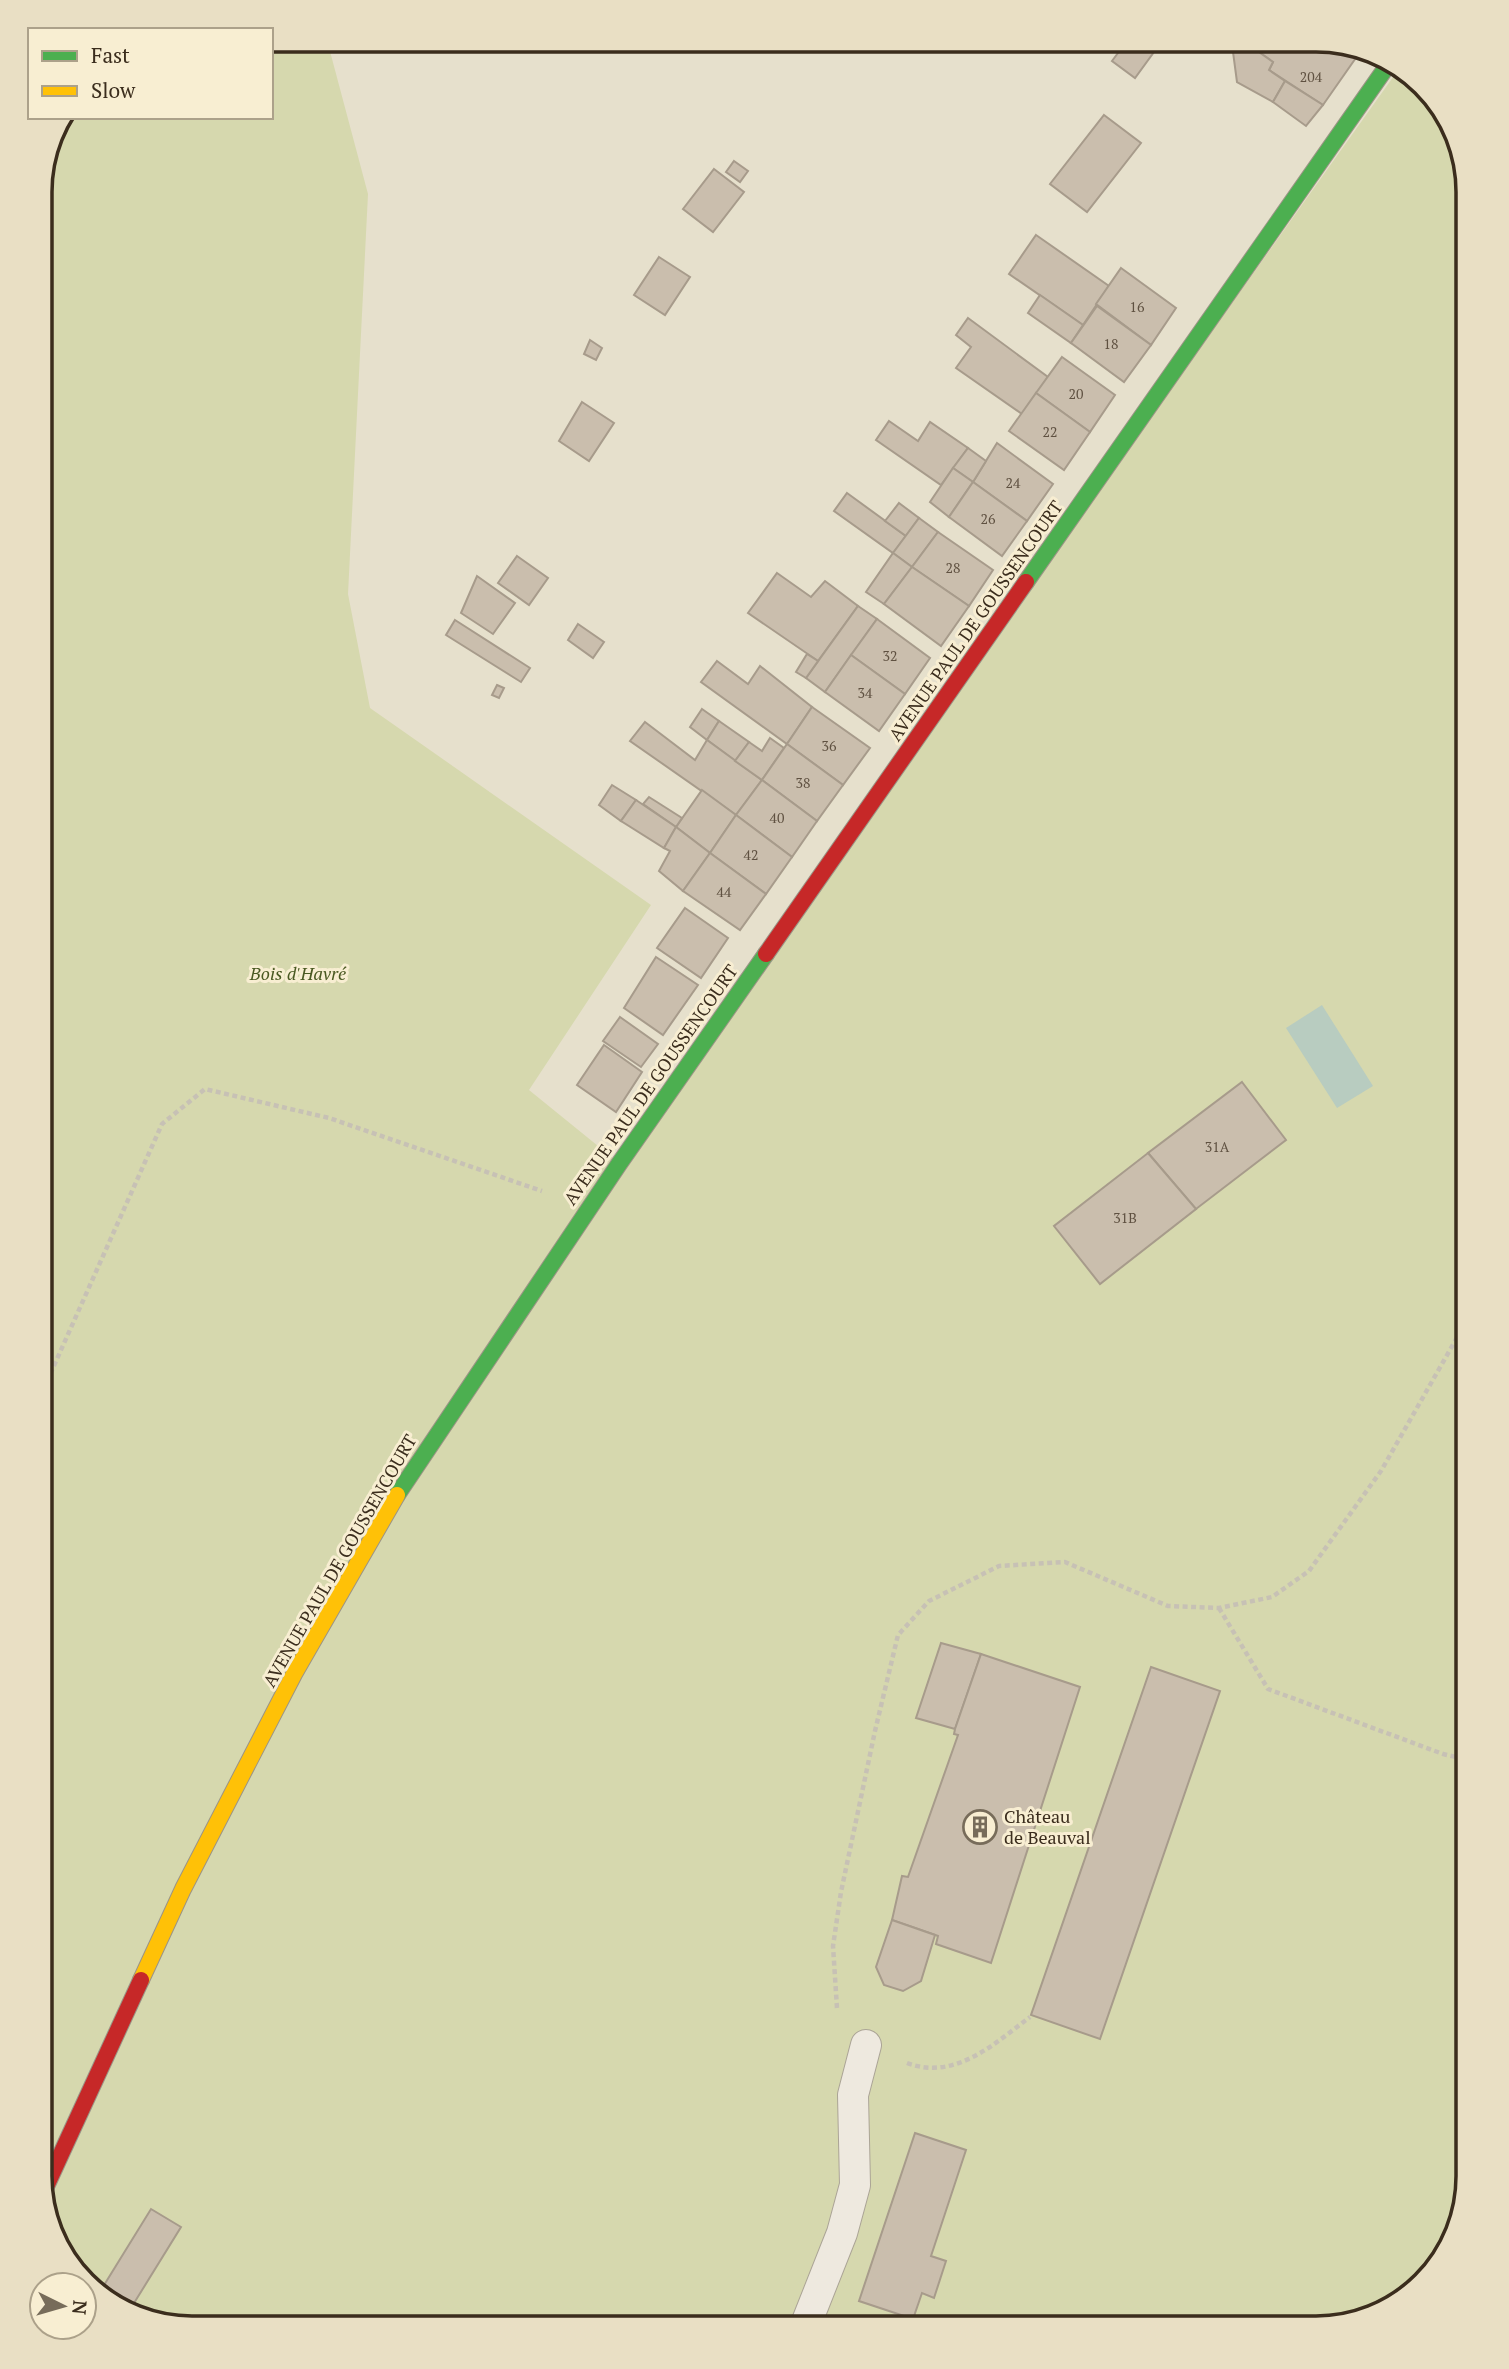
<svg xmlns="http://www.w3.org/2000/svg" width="1509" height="2369" viewBox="0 0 1509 2369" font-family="'PT Serif',serif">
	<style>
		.green { fill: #d6d8ae }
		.water { fill: #b8ccc0 }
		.building { fill: #cabead; stroke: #a79b8b; stroke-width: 2 }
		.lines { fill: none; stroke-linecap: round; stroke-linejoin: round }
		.lane-casing { stroke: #aba496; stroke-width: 32 }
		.fast-casing { stroke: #9b9486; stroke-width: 18 }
		.slow-casing { stroke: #9b9486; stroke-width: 18 }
		.jam-casing { stroke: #9b9486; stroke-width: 18 }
		.path { stroke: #c7c1b5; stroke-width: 4.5; stroke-dasharray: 5 3.5; stroke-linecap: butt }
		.lane { stroke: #eee9df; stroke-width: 30 }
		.fast { stroke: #4caf50; stroke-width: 16 }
		.slow { stroke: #ffc107; stroke-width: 16 }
		.jam { stroke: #c62828; stroke-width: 16 }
		.labels { text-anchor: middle; stroke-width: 6; stroke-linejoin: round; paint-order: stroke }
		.number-label { font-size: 14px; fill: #5f5141 }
		.street-label { font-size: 18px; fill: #3b2d1d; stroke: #f8eed2 }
		.park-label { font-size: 18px; font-style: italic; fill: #4a5922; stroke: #f8eed2 }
		.poi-label { font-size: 18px; fill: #3b2d1d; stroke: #f8eed2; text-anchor: start }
		.rim { fill: none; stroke: #3b2d1d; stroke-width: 3.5 }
	</style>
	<rect width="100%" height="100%" fill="#e6e0cc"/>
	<path class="green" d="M 271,40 L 327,40 L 368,194 L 348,594 L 370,708 L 651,905 L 529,1090 L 619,1163 L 1401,66 L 1453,125 L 1469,193 L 1469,2176 L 1443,2261 L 1384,2313 L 1316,2329 L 183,2328 L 108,2303 L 56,2244 L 40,2176 L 41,183 L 56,126 L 62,117 L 271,117 Z"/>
	<path class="water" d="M 1322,1005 L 1373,1086 L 1337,1108 L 1286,1028 Z"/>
	<g class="building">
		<path d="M 1127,41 L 1162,41 L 1135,78 L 1112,61 Z"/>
		<path d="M 1248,41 L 1326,41 L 1360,52 L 1323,105 L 1269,70 L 1273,62 L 1246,43 Z"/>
		<path d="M 1246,43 L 1273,62 L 1269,70 L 1285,81 L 1273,102 L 1237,82 L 1233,52 Z"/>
		<path d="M 1285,81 L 1323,105 L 1306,126 L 1273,102 Z"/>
		<path d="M 1104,115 L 1141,143 L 1087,212 L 1050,184 Z"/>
		<path d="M 734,161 L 748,171 L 740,182 L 726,172 Z"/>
		<path d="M 714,169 L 744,192 L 713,232 L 683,209 Z"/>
		<path d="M 1036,235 L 1109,286 L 1083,325 L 1009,274 Z"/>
		<path d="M 659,257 L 690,277 L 665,315 L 634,295 Z"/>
		<path d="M 1121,268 L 1176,308 L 1151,345 L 1096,304 Z"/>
		<path d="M 1040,295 L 1083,325 L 1071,343 L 1028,313 Z"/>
		<path d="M 1097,306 L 1151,345 L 1124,382 L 1071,343 Z"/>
		<path d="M 968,318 L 1048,377 L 1022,414 L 956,368 L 971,347 L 956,335 Z"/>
		<path d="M 590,340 L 602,348 L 596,360 L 584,354 Z"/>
		<path d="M 1062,357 L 1115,395 L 1090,432 L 1036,393 Z"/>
		<path d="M 1036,393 L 1090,432 L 1064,470 L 1009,431 Z"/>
		<path d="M 582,402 L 614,423 L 589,461 L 559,441 Z"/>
		<path d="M 889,421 L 918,441 L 930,422 L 968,448 L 941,485 L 876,440 Z"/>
		<path d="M 997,443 L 1053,484 L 1027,521 L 973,482 Z"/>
		<path d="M 968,448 L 986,461 L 973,482 L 953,468 Z"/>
		<path d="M 953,468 L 973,482 L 949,517 L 930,502 Z"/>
		<path d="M 973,482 L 1027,521 L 1002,556 L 949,517 Z"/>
		<path d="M 847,493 L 906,536 L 893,553 L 834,511 Z"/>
		<path d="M 899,503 L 919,518 L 906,536 L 885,521 Z"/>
		<path d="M 919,518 L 938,532 L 912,567 L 893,553 Z"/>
		<path d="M 938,532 L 993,570 L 969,606 L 912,567 Z"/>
		<path d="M 893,553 L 912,567 L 884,604 L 866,592 Z"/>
		<path d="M 517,556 L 548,578 L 529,605 L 498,583 Z"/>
		<path d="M 912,567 L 969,606 L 941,646 L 884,604 Z"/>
		<path d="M 777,573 L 811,597 L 825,581 L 858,606 L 818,661 L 748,613 Z"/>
		<path d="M 477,576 L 515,603 L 493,634 L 461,613 Z"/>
		<path d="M 858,606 L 877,619 L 825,692 L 806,678 Z"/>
		<path d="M 877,619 L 930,658 L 905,694 L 851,655 Z"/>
		<path d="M 455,620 L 530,668 L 521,682 L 446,635 Z"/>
		<path d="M 578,624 L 604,642 L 593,658 L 568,640 Z"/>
		<path d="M 807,654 L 818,661 L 806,678 L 796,672 Z"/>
		<path d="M 851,655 L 905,694 L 879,731 L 825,692 Z"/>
		<path d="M 717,661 L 748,684 L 760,666 L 812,707 L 787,744 L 701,682 Z"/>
		<path d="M 497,685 L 504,688 L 499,698 L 492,695 Z"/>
		<path d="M 812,707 L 870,748 L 843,785 L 787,744 Z"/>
		<path d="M 702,709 L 719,721 L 707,740 L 690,727 Z"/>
		<path d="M 719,721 L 749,742 L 735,761 L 707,740 Z"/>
		<path d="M 645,722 L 695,760 L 707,740 L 762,780 L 736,815 L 630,741 Z"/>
		<path d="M 770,738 L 784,748 L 762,780 L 735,761 L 749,742 L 762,751 Z"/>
		<path d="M 787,744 L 843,785 L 817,821 L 762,780 Z"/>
		<path d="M 762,780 L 817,821 L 792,857 L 736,815 Z"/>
		<path d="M 612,785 L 636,800 L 621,821 L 599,805 Z"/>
		<path d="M 702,790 L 736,815 L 710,853 L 676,827 Z"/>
		<path d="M 649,797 L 682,818 L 676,827 L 643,804 Z"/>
		<path d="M 636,800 L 676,827 L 664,848 L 621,821 Z"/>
		<path d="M 736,815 L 792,857 L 766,894 L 710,853 Z"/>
		<path d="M 676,827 L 710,853 L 683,891 L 659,871 L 670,851 L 664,848 Z"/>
		<path d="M 710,853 L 766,894 L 740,930 L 683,891 Z"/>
		<path d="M 685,908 L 728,938 L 701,978 L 657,948 Z"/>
		<path d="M 656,957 L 698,985 L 663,1035 L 624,1008 Z"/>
		<path d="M 620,1017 L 658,1044 L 641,1067 L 603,1041 Z"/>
		<path d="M 604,1045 L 642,1072 L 616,1112 L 577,1085 Z"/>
		<path d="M 1242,1082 L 1286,1140 L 1196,1209 L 1148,1153 Z"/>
		<path d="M 1148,1153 L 1196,1209 L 1100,1284 L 1054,1226 Z"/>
		<path d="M 941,1643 L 981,1654 L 955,1729 L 916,1718 Z"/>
		<path d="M 981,1654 L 1080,1687 L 991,1963 L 936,1944 L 938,1936 L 892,1920 L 902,1876 L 908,1877 L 958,1735 L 954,1734 L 955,1729 Z"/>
		<path d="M 1151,1667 L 1220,1691 L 1100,2039 L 1031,2015 Z"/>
		<path d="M 892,1920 L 935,1935 L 921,1981 L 903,1991 L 884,1985 L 876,1967 Z"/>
		<path d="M 915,2133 L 966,2150 L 931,2256 L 946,2261 L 934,2298 L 922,2293 L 913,2319 L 859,2301 Z"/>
		<path d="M 151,2209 L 181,2227 L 131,2308 L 101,2290 Z"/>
	</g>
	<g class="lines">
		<g class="lane-casing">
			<path id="lane" d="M 804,2329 L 842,2233 L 855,2185 L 853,2095 L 866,2045"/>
		</g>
		<g class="fast-casing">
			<g id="fast">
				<path d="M 1026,582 L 1390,62"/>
				<path d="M 397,1495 L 619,1164 L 766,954"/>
			</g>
		</g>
		<g class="slow-casing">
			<path id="slow" d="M 141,1980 L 183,1889 L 294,1674 L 397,1495"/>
		</g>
		<g class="jam-casing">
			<g id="jam">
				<path d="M 766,954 L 1026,582"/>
				<path d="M 44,2191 L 141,1980"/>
			</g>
		</g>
		<g class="path">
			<path d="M 40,1397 L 162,1124 L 205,1089 L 329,1118 L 542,1191"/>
			<path d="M 1219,1608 L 1268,1689 L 1443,1754 L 1469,1760"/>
			<path d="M 837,2008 L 833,1946 L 841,1892 L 875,1731 L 898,1635 L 929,1601 L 999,1566 L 1065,1562 L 1168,1606 L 1219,1608 L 1272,1597 L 1309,1571 L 1381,1471 L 1463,1327 L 1469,1313"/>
			<path d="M 907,2063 C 955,2081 994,2044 1030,2017"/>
		</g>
		<use href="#lane" class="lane"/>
		<use href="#fast" class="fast"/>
		<use href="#slow" class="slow"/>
		<use href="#jam" class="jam"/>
	</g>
	<defs>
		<g id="building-ring" transform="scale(1.75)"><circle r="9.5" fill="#f8eed2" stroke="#776c5a" stroke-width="1.5"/><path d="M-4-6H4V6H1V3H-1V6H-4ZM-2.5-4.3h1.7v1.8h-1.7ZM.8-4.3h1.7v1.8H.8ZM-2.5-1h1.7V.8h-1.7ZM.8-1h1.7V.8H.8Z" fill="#776c5a"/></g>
	</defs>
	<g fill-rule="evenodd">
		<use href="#building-ring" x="980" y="1827"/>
	</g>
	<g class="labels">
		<g class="number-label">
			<text x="1311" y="82">204</text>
			<text x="1137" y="312">16</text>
			<text x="1111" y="349">18</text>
			<text x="1076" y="399">20</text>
			<text x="1050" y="437">22</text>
			<text x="1013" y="488">24</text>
			<text x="988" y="524">26</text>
			<text x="953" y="573">28</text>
			<text x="890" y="661">32</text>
			<text x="865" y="698">34</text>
			<text x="829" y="751">36</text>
			<text x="803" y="788">38</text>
			<text x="777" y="823">40</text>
			<text x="751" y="860">42</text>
			<text x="724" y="897">44</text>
			<text x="1217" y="1152">31A</text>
			<text x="1125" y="1223">31B</text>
		</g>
		<g class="street-label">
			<text transform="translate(976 621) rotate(-55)" y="6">AVENUE PAUL DE GOUSSENCOURT</text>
			<text transform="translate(651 1085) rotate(-55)" y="6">AVENUE PAUL DE GOUSSENCOURT</text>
			<text transform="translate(340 1561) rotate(-60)" y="6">AVENUE PAUL DE GOUSSENCOURT</text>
		</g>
		<g class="park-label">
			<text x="298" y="980">Bois d'Havré</text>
		</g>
		<g class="poi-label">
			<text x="1004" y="1823">Château<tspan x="1004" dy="21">de Beauval</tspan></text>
		</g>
	</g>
	<path d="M0 0H1509V2369H0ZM192 52H1316A140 140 0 0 1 1456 192V2176A140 140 0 0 1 1316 2316H192A140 140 0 0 1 52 2176V192A140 140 0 0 1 192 52Z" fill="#e9dfc4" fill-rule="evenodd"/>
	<path class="rim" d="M192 52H1316A140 140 0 0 1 1456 192V2176A140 140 0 0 1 1316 2316H192A140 140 0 0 1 52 2176V192A140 140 0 0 1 192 52Z"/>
	<rect x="28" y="28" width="245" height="91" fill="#f8eed2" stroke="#aca18a" stroke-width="2"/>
	<rect x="42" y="51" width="35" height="10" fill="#4caf50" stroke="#aca18a" stroke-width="2"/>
	<text x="91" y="63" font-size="21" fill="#3b2d1d">Fast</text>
	<rect x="42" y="86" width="35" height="10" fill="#ffc107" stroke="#aca18a" stroke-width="2"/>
	<text x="91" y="98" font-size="21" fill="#3b2d1d">Slow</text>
	<g transform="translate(63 2306) rotate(95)"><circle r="33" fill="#f8eed2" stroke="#aca18a" stroke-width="2"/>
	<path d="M0-5L12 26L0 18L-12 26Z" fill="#776c5a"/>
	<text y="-10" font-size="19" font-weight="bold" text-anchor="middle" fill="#3b2d1d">N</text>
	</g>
</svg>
